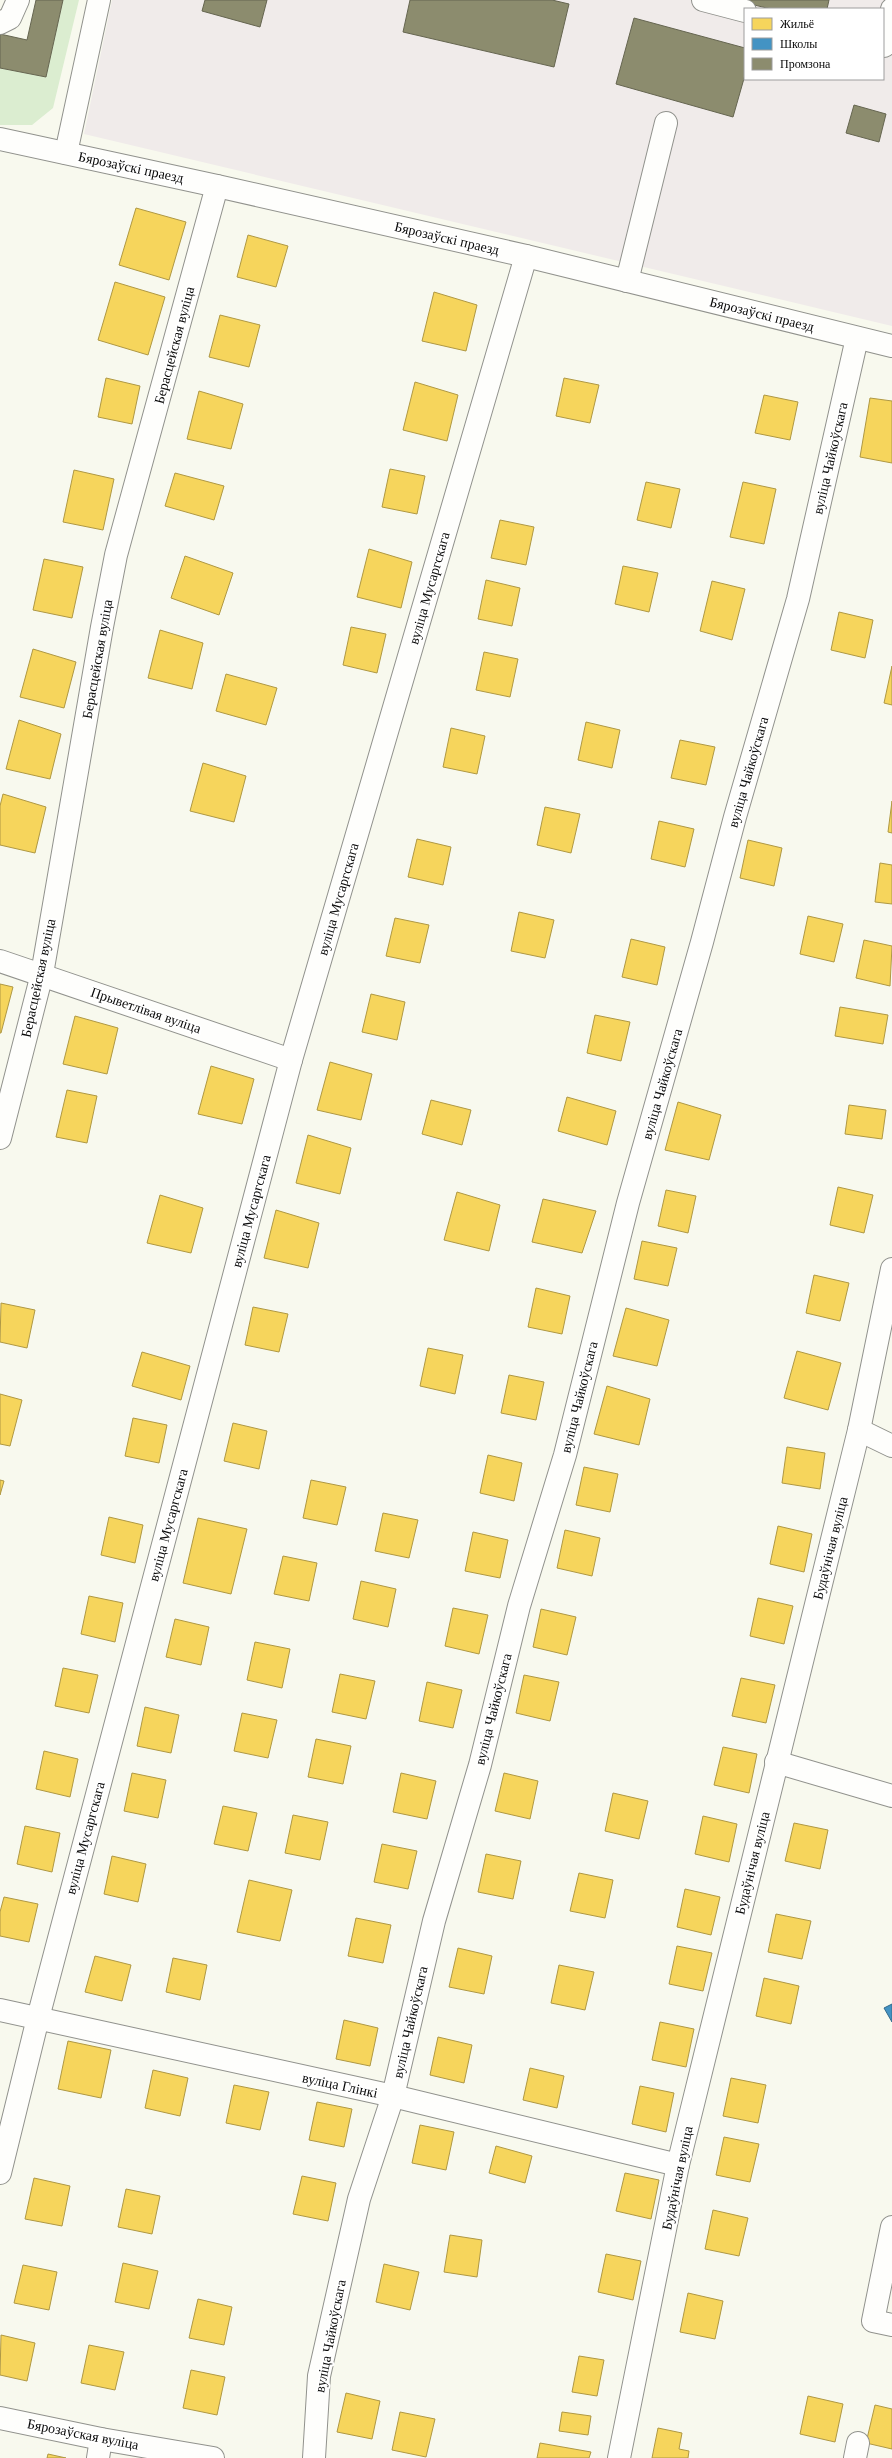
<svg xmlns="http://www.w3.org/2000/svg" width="892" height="2458" viewBox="0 0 892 2458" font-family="'Times New Roman',serif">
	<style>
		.industrial { fill: #f0ebea; fill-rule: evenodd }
		.green { fill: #dbedd0 }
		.homes { fill: #f6d55c; stroke: #af9843 }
		.schools { fill: #4393c3; stroke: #326a8c }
		.industry { fill: #8c8c6e; stroke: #656550 }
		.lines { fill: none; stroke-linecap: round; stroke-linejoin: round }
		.minor-casing { stroke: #91928d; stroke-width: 24 }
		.minor { stroke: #fefefc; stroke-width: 22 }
		.labels { text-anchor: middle; stroke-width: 4; stroke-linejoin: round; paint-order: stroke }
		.street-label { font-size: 14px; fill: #0a0a0a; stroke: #fff }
	</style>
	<rect width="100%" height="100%" fill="#f8f9ee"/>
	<path class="industrial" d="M 112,0 L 892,0 L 892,326 L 84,134 ZM 745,9 L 883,9 L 883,79 L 745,79 Z"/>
	<path class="green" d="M 63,0 L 79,0 L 53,108 L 32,125 L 0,125 L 0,68 L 46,77 Z"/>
	<g class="homes">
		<path d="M 136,208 L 186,222 L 169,280 L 119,265 Z"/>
		<path d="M 248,235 L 288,246 L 276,287 L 237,277 Z"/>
		<path d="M 115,282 L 165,297 L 148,355 L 98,340 Z"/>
		<path d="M 434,292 L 477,305 L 466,351 L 422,341 Z"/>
		<path d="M 220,315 L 260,325 L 249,367 L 209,357 Z"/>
		<path d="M 106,378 L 140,386 L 132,424 L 98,417 Z"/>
		<path d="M 564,378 L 599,385 L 590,423 L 556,416 Z"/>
		<path d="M 415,382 L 458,395 L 447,441 L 403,430 Z"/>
		<path d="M 199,391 L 243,404 L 231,449 L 187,439 Z"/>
		<path d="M 764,395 L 798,402 L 790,440 L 755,433 Z"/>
		<path d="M 870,398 L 892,401 L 892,463 L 860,457 Z"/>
		<path d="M 390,469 L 425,476 L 417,514 L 382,507 Z"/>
		<path d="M 74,470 L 114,479 L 103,530 L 63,522 Z"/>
		<path d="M 175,473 L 224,486 L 214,520 L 165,506 Z"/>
		<path d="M 646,482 L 680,489 L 671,528 L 637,520 Z"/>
		<path d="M 743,482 L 776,489 L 764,544 L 730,537 Z"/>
		<path d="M 500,520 L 534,527 L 526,565 L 491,558 Z"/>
		<path d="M 369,549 L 412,562 L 401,608 L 357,597 Z"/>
		<path d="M 185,556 L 233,573 L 219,615 L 171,598 Z"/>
		<path d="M 44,559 L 83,567 L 72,618 L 33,610 Z"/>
		<path d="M 623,566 L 658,573 L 649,612 L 615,604 Z"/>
		<path d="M 486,580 L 520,588 L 512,626 L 478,619 Z"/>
		<path d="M 712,581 L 745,589 L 732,640 L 700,631 Z"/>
		<path d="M 839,612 L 873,620 L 865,658 L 831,650 Z"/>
		<path d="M 351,627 L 386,634 L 377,673 L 343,665 Z"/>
		<path d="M 160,630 L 203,643 L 192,689 L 148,678 Z"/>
		<path d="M 33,649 L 76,662 L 64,708 L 20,697 Z"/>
		<path d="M 484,652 L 518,659 L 510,697 L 476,690 Z"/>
		<path d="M 892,666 L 892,705 L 884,703 Z"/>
		<path d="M 226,674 L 277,688 L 266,725 L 216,711 Z"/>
		<path d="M 19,720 L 61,734 L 50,779 L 6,769 Z"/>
		<path d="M 586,722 L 620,730 L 612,768 L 578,760 Z"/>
		<path d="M 451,728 L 485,736 L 477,774 L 443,767 Z"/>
		<path d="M 680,740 L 715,747 L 706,785 L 671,778 Z"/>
		<path d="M 203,763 L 246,776 L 234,822 L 190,811 Z"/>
		<path d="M 3,794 L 46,807 L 35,853 L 0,845 L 0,806 Z"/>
		<path d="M 892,801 L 892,833 L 888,832 Z"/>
		<path d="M 545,807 L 580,814 L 571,853 L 537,845 Z"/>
		<path d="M 659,821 L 694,829 L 685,867 L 651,859 Z"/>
		<path d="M 417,839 L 451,847 L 443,885 L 408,877 Z"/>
		<path d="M 748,840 L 782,848 L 774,886 L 740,878 Z"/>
		<path d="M 880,863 L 892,865 L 892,904 L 875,902 Z"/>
		<path d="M 519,912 L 554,920 L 545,958 L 511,951 Z"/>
		<path d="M 808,916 L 843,924 L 834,962 L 800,954 Z"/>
		<path d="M 395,918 L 429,925 L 420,963 L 386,956 Z"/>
		<path d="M 631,939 L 665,947 L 657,985 L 622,977 Z"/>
		<path d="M 864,940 L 892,946 L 890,986 L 856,978 Z"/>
		<path d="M 0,984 L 13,987 L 1,1033 L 0,1033 Z"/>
		<path d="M 371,994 L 405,1002 L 397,1040 L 362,1032 Z"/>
		<path d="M 840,1007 L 888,1015 L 883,1044 L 835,1036 Z"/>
		<path d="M 595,1015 L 630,1022 L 621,1061 L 587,1053 Z"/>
		<path d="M 75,1016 L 118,1028 L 107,1074 L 63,1064 Z"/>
		<path d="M 330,1062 L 372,1074 L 361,1120 L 317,1110 Z"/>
		<path d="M 211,1066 L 254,1079 L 242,1124 L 198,1114 Z"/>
		<path d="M 67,1090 L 97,1096 L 87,1143 L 56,1137 Z"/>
		<path d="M 567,1097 L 616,1111 L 607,1145 L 558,1131 Z"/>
		<path d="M 431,1100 L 471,1110 L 462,1145 L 422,1134 Z"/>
		<path d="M 678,1102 L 721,1115 L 709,1160 L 665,1150 Z"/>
		<path d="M 849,1105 L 886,1110 L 882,1139 L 845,1134 Z"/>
		<path d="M 308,1135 L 351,1148 L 340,1194 L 296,1183 Z"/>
		<path d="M 838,1187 L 873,1195 L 864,1233 L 830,1225 Z"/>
		<path d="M 666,1190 L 696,1196 L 688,1233 L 658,1226 Z"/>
		<path d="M 457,1192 L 500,1205 L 489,1251 L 444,1240 Z"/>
		<path d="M 160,1195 L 203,1208 L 191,1253 L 147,1243 Z"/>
		<path d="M 543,1199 L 596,1211 L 582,1253 L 532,1242 Z"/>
		<path d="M 276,1210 L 319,1223 L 308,1268 L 264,1258 Z"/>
		<path d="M 642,1241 L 677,1248 L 668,1286 L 634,1279 Z"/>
		<path d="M 814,1275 L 849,1283 L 840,1321 L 806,1313 Z"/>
		<path d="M 536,1288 L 570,1296 L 562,1334 L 528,1327 Z"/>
		<path d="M 1,1303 L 35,1310 L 27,1348 L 0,1342 Z"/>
		<path d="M 253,1307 L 288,1314 L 279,1352 L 245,1345 Z"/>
		<path d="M 626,1308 L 669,1320 L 657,1366 L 613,1356 Z"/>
		<path d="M 428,1348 L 463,1355 L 455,1394 L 420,1386 Z"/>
		<path d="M 797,1351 L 841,1363 L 828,1410 L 784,1398 Z"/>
		<path d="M 142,1352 L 190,1366 L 181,1400 L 132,1386 Z"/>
		<path d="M 509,1375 L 544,1382 L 536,1420 L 501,1413 Z"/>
		<path d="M 607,1386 L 650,1399 L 639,1445 L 594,1434 Z"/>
		<path d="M 0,1394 L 22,1400 L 10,1446 L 0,1444 Z"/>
		<path d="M 133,1418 L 167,1425 L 159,1463 L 125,1456 Z"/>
		<path d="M 233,1423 L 267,1431 L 259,1469 L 224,1461 Z"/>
		<path d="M 787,1447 L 825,1453 L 820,1489 L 782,1483 Z"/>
		<path d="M 488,1455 L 522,1463 L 514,1501 L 480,1493 Z"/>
		<path d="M 584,1467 L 618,1474 L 610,1512 L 576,1505 Z"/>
		<path d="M 0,1480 L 4,1481 L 0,1495 Z"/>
		<path d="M 311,1480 L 346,1487 L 337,1525 L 303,1518 Z"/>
		<path d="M 383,1513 L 418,1520 L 409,1558 L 375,1551 Z"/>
		<path d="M 109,1517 L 143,1525 L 135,1563 L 101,1555 Z"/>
		<path d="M 198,1518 L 247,1529 L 231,1594 L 183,1583 Z"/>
		<path d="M 778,1526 L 812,1534 L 804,1572 L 770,1564 Z"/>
		<path d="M 565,1530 L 600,1538 L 592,1576 L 557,1568 Z"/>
		<path d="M 473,1532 L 508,1540 L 500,1578 L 465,1571 Z"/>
		<path d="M 283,1556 L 317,1563 L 309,1601 L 274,1594 Z"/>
		<path d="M 361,1581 L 396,1589 L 388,1627 L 353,1619 Z"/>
		<path d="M 89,1596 L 123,1603 L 115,1642 L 81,1634 Z"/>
		<path d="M 758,1598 L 793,1606 L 784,1644 L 750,1636 Z"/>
		<path d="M 453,1608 L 488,1615 L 479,1654 L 445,1646 Z"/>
		<path d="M 541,1609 L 576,1617 L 567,1655 L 533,1647 Z"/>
		<path d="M 175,1619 L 209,1627 L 201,1665 L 166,1657 Z"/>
		<path d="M 255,1642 L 290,1649 L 282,1688 L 247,1680 Z"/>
		<path d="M 63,1668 L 98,1675 L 89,1713 L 55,1706 Z"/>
		<path d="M 340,1674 L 375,1681 L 366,1719 L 332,1712 Z"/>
		<path d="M 524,1675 L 559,1682 L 550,1721 L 516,1713 Z"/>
		<path d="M 741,1678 L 775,1685 L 766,1723 L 732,1716 Z"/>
		<path d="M 427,1682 L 462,1690 L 453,1728 L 419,1721 Z"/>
		<path d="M 145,1707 L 179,1715 L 171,1753 L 137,1746 Z"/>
		<path d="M 242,1713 L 277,1720 L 268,1758 L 234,1751 Z"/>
		<path d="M 316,1739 L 351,1746 L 343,1784 L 308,1777 Z"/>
		<path d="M 723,1747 L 757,1754 L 749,1793 L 714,1785 Z"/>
		<path d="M 44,1751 L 78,1759 L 70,1797 L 36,1789 Z"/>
		<path d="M 132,1773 L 166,1780 L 158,1818 L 124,1811 Z"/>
		<path d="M 401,1773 L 436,1781 L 427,1819 L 393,1812 Z"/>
		<path d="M 504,1773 L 538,1781 L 530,1819 L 495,1811 Z"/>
		<path d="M 613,1793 L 648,1801 L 639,1839 L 605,1831 Z"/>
		<path d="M 223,1806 L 257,1813 L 248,1851 L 214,1844 Z"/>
		<path d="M 293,1815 L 328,1822 L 320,1860 L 285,1853 Z"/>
		<path d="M 703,1816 L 737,1824 L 729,1862 L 695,1854 Z"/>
		<path d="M 794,1823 L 828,1830 L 820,1869 L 785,1861 Z"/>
		<path d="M 25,1826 L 60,1833 L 52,1872 L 17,1864 Z"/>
		<path d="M 382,1844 L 417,1851 L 408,1889 L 374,1882 Z"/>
		<path d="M 486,1854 L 521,1861 L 513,1899 L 478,1892 Z"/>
		<path d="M 112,1856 L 146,1864 L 138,1902 L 104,1894 Z"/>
		<path d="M 579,1873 L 613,1880 L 605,1918 L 570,1911 Z"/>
		<path d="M 249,1880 L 292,1890 L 280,1941 L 237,1932 Z"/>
		<path d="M 685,1889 L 720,1897 L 711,1935 L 677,1927 Z"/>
		<path d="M 4,1897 L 38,1904 L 29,1942 L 0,1936 L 0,1912 Z"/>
		<path d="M 776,1914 L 811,1921 L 802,1959 L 768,1952 Z"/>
		<path d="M 356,1918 L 391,1925 L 383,1963 L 348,1956 Z"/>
		<path d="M 677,1946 L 712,1953 L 703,1991 L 669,1984 Z"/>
		<path d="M 458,1948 L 492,1956 L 484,1994 L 449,1987 Z"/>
		<path d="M 95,1956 L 131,1965 L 122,2001 L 85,1992 Z"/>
		<path d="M 173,1958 L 207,1965 L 200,2000 L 166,1992 Z"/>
		<path d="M 559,1965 L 594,1972 L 585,2010 L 551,2003 Z"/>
		<path d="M 764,1978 L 799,1986 L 791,2024 L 756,2016 Z"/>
		<path d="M 344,2020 L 378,2028 L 370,2066 L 336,2059 Z"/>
		<path d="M 660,2022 L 694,2029 L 686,2067 L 652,2060 Z"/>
		<path d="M 438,2037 L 472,2045 L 464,2083 L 430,2075 Z"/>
		<path d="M 68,2041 L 111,2050 L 101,2098 L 58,2089 Z"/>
		<path d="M 530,2068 L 564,2076 L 557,2108 L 523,2100 Z"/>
		<path d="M 153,2070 L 188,2078 L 180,2116 L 145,2108 Z"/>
		<path d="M 731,2078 L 766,2085 L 758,2123 L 723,2116 Z"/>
		<path d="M 234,2085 L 269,2092 L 260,2130 L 226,2123 Z"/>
		<path d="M 640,2086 L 674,2093 L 666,2132 L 632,2124 Z"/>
		<path d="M 317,2102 L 352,2109 L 344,2147 L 309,2140 Z"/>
		<path d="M 420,2125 L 454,2132 L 446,2170 L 412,2163 Z"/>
		<path d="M 724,2137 L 759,2144 L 750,2182 L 716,2175 Z"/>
		<path d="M 496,2146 L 532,2156 L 525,2183 L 489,2173 Z"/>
		<path d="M 625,2173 L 659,2180 L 651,2219 L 616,2211 Z"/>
		<path d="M 302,2176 L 336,2183 L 328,2221 L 293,2214 Z"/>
		<path d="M 34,2178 L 70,2186 L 62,2226 L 25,2219 Z"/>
		<path d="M 126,2189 L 160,2196 L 152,2234 L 118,2227 Z"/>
		<path d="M 713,2210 L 748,2218 L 739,2256 L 705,2249 Z"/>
		<path d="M 450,2235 L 482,2240 L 477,2277 L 444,2272 Z"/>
		<path d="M 606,2254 L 641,2261 L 633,2300 L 598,2292 Z"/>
		<path d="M 123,2263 L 158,2271 L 149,2309 L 115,2302 Z"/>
		<path d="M 384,2264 L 419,2272 L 410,2310 L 376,2302 Z"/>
		<path d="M 23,2265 L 57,2272 L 49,2310 L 14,2303 Z"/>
		<path d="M 688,2293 L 723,2301 L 715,2339 L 680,2332 Z"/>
		<path d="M 198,2299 L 232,2307 L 224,2345 L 189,2338 Z"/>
		<path d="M 1,2335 L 35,2343 L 27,2381 L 0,2375 Z"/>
		<path d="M 89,2345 L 124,2352 L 115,2390 L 81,2383 Z"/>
		<path d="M 579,2356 L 604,2360 L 597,2396 L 572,2392 Z"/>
		<path d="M 191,2370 L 225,2377 L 217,2415 L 183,2408 Z"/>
		<path d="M 346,2393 L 380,2401 L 372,2439 L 337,2432 Z"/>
		<path d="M 808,2396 L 843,2404 L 835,2442 L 800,2434 Z"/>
		<path d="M 875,2405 L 892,2409 L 892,2449 L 866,2443 Z"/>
		<path d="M 400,2412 L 435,2419 L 426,2457 L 392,2450 Z"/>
		<path d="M 562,2412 L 591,2416 L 588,2435 L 559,2431 Z"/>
		<path d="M 658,2428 L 682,2433 L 679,2449 L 689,2451 L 688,2458 L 652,2458 Z"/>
		<path d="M 540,2443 L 591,2452 L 589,2458 L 537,2458 Z"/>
		<path d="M 48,2454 L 66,2458 L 47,2458 Z"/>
	</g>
	<path class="schools" d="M 892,2004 L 892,2022 L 884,2008 Z"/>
	<g class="industry">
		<path d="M 36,0 L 63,0 L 46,77 L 0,68 L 0,34 L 27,40 Z"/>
		<path d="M 205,0 L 267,0 L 260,27 L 202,11 Z"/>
		<path d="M 410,0 L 552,0 L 569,4 L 554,67 L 403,32 Z"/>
		<path d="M 733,0 L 829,0 L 827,9 L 771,9 Z"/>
		<path d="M 634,18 L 745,48 L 745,75 L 733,117 L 616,84 Z"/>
		<path d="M 854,105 L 886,114 L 879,142 L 846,133 Z"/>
	</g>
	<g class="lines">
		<g class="minor-casing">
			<g id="minor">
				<path d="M 703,0 L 745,11"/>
				<path d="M 0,23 L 10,18 L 18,0"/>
				<path d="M 884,46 L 892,9"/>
				<path d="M 0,139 L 217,186 L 526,256 L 892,346"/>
				<path d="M 66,153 L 99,0"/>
				<path d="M 627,281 L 666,123"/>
				<path d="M 0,961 L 291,1060"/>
				<path d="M 0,1138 L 42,974 L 102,627 L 116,555 L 217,186"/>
				<path d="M 859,1430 L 892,1446"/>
				<path d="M 776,1762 L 892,1796"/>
				<path d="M 0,2010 L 393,2096 L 678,2165"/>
				<path d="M 0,2173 L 38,2018 L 291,1060 L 526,256"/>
				<path d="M 892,2227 L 873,2321 L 892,2325"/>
				<path d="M 0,2418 L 101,2439 L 213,2458"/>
				<path d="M 98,2458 L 101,2439"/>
				<path d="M 314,2458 L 319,2376 L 359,2199 L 393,2096 L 434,1921 L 480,1765 L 519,1606 L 565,1455 L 628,1203 L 702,942 L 735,817 L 798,599 L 857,338"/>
				<path d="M 619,2458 L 678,2165 L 859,1430 L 892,1269"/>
				<path d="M 855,2458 L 858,2443"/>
			</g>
		</g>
		<use href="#minor" class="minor"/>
	</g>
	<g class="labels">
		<g class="street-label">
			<text transform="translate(131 167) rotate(12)" y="5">Бярозаўскі праезд</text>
			<text transform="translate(447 238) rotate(13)" y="5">Бярозаўскі праезд</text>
			<text transform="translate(762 314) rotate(14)" y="5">Бярозаўскі праезд</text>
			<text transform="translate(174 345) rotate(-75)" y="5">Берасцейская вуліца</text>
			<text transform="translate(830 458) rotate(-77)" y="5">вуліца Чайкоўскага</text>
			<text transform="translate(429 588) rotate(-74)" y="5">вуліца Мусаргскага</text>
			<text transform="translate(97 659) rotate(-80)" y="5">Берасцейская вуліца</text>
			<text transform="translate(748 772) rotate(-74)" y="5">вуліца Чайкоўскага</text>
			<text transform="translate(338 899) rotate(-74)" y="5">вуліца Мусаргскага</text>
			<text transform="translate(38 978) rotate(-78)" y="5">Берасцейская вуліца</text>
			<text transform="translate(146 1010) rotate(19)" y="5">Прыветлівая вуліца</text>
			<text transform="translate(662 1084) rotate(-74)" y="5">вуліца Чайкоўскага</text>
			<text transform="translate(251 1211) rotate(-75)" y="5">вуліца Мусаргскага</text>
			<text transform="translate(579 1397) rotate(-76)" y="5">вуліца Чайкоўскага</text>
			<text transform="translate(168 1525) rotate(-75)" y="5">вуліца Мусаргскага</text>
			<text transform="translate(830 1548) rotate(-76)" y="5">Будаўнічая вуліца</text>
			<text transform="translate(493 1709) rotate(-76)" y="5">вуліца Чайкоўскага</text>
			<text transform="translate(85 1838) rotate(-75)" y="5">вуліца Мусаргскага</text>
			<text transform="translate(752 1863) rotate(-76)" y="5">Будаўнічая вуліца</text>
			<text transform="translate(410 2022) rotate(-77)" y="5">вуліца Чайкоўскага</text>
			<text transform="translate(340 2085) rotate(12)" y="5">вуліца Глінкі</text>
			<text transform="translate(677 2178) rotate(-78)" y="5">Будаўнічая вуліца</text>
			<text transform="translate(330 2336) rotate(-79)" y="5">вуліца Чайкоўскага</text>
			<text transform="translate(83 2434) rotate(11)" y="5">Бярозаўская вуліца</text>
		</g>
	</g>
	<rect x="744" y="8" width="140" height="72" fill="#ffffff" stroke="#9d9d9d"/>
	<rect x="752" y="18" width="20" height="12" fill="#f6d55c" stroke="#9d9d9d"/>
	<text x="780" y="28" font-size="12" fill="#0a0a0a">Жильё</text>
	<rect x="752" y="38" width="20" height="12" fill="#4393c3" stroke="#9d9d9d"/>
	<text x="780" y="48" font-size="12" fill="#0a0a0a">Школы</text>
	<rect x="752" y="58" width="20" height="12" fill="#8c8c6e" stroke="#9d9d9d"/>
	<text x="780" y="68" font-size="12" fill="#0a0a0a">Промзона</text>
</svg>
